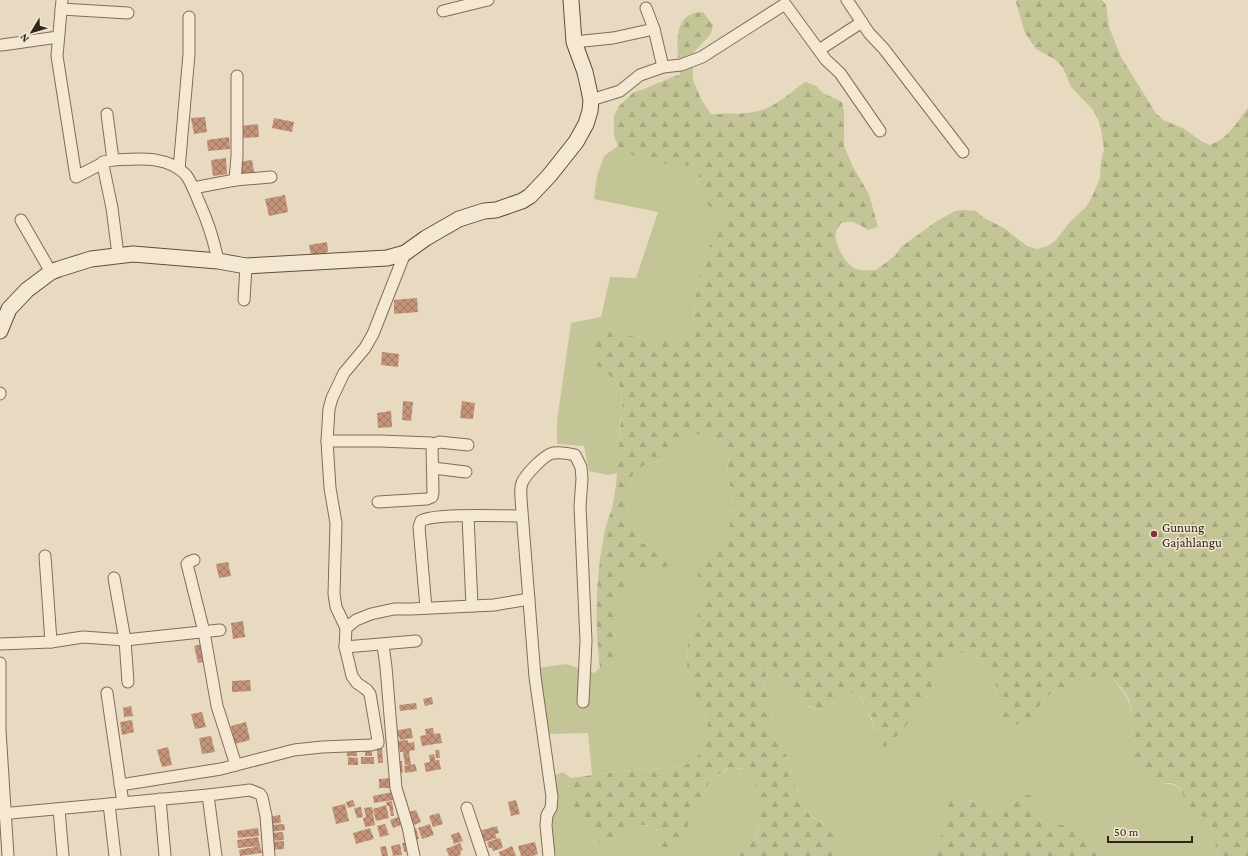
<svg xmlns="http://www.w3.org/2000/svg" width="1248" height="856" viewBox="0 0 1248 856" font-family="'Crimson Pro',serif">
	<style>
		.green { fill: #c3c596 }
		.forest { fill: url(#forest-firs) }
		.building { fill: url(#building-cross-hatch) }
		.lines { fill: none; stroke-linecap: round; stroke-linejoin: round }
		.street-casing { stroke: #806c5a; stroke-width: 13 }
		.secondary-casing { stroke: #614d3d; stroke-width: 17 }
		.street { stroke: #f4e8d2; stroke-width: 11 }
		.secondary { stroke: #f4e8d2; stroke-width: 15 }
		.poi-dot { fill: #893037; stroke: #f1e5cf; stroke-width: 1.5 }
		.labels { text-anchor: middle; stroke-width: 3; stroke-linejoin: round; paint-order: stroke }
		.poi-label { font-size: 13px; fill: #31251d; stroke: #f1e5cf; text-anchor: start }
	</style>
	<defs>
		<pattern id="forest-firs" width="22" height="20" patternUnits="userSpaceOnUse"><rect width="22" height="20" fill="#c3c596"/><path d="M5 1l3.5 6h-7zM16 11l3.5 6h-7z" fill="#a8a981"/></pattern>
		<pattern id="building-cross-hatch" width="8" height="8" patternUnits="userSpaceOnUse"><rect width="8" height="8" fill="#c3937a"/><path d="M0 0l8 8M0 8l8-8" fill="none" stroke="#9f7863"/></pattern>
	</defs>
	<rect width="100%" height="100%" fill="#e8dac0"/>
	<g class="green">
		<path d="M 618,146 L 626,153 L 680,166 L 700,165 L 697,185 L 733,213 L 712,241 L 707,250 L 701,270 L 696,291 L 693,325 L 681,340 C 656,342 630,337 607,329 L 595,364 L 616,381 L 621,391 L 622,411 L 620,422 L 618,473 L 607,475 L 589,471 L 584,446 L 557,444 L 557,421 L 571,323 L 601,317 L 610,277 L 636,278 L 658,212 L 594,199 L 597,176 L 604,156 Z"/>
		<path d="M 689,434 C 707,433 715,439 730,448 L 727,471 L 729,481 L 732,492 L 733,512 L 731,523 L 728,533 L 703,553 L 699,590 L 703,600 L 688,639 L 687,668 L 710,732 L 705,749 L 689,763 L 680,767 L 621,771 L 592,775 L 588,733 L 547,734 L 538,668 L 566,664 L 594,673 L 600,668 L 615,661 L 619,651 L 613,629 L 620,597 L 625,588 L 625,574 L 640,571 L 658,573 L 669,551 L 653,543 L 647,542 L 643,544 L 631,521 L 628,511 L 631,478 L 637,469 L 647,464 L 667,459 L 676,452 L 680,442 Z"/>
		<path d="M 961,653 L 972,654 L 980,659 L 995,678 L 998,710 L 1030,717 L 1050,694 L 1060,688 L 1070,688 L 1100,674 L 1110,676 C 1132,701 1134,706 1131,741 L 1161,783 C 1183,784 1182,792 1189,810 C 1215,818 1214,833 1217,856 L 1098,856 L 1065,825 L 1044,823 L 1036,817 L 1035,795 L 1025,795 L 1007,807 L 988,811 L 970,800 L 950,800 L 943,831 L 932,856 L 835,856 L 839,853 L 829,826 C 819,822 811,816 804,808 L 804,798 L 796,788 L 787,756 L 774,737 L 772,727 L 773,706 L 764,686 L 768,663 L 777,668 L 793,694 L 800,701 L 810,707 L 821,710 L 846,695 L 856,692 C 868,706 873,722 877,740 L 900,733 L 931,692 L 934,681 L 942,660 L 951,655 Z"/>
		<path d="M 729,768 C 735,768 744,768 749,773 C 759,783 762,820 757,832 C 754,842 745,849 738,856 L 556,856 L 552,842 L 553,818 L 556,801 L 553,776 L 563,772 L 571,778 L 568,787 L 609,841 C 627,826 632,821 656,828 L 660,847 L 700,799 L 711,780 Z"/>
	</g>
	<g class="forest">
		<path d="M 1017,0 L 1102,0 L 1106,5 L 1109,27 L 1121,57 L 1155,112 L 1163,120 L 1183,128 L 1201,141 L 1210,145 C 1229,138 1236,123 1248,108 L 1248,856 L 1217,856 C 1214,833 1215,818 1189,810 L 1180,788 L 1172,783 L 1161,783 L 1150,779 L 1133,765 C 1132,757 1131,749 1131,741 C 1131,726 1134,714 1129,700 C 1125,691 1117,683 1110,676 L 1100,674 L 1070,688 L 1060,688 L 1050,694 L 1030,717 L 1022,724 L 1010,725 L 1002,720 L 998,710 L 995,678 L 980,659 L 971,654 L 961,653 L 951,655 L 942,660 L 934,681 L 931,692 L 920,708 L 900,733 L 885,747 L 877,740 L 872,719 L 862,699 L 856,692 L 846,695 L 821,710 C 810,707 801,703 793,695 C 783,683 784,670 768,664 L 764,686 L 773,706 L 772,727 L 774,737 L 787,756 L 796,788 L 804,798 L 804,808 L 811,816 L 820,822 L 829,826 L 836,833 L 839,853 L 835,856 L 738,856 L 751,843 L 757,834 L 759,824 L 759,803 L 754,782 L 749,773 L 740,768 L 728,768 L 711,780 L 700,799 L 682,839 L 676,848 L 668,854 L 660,847 L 656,828 L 645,825 L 635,825 L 626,828 L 609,841 L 599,843 L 591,836 L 573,808 L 568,787 L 571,778 L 621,771 L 680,767 L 689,763 L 705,749 L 710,732 L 702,709 L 688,678 L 687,668 L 688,639 L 703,600 L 699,590 L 697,581 L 698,571 L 703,553 L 728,533 L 733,512 L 732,492 L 729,481 L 727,471 L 730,448 C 715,439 707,433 689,434 L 681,442 L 676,452 L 667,459 L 647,464 L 637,469 L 631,478 L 628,511 L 631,521 L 643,544 L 647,542 L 653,543 L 669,551 L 669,563 L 663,572 L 658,573 L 640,571 L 625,574 L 625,588 L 620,597 L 613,629 L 619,651 L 615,661 L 600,668 C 594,625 596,568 606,526 C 608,518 612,511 613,503 C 618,479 618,455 620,430 C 620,423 622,416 622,409 C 622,400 622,387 615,380 C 610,375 602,371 596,365 C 589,357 594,342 597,334 L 607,329 C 630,337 656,342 681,339 L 693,325 L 696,291 L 701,270 L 707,250 L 712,241 L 732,214 L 713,211 C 696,190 696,191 700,165 L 680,166 L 656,162 L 626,153 L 618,146 L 614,136 L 614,116 L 619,106 L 634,92 L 644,89 L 675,76 L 680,75 C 678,53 669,12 703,12 L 713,25 L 711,34 L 693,53 L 693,80 L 701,99 L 711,114 C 731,113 754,116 773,105 C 784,99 794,89 806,82 L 816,86 L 823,93 L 842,102 L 844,113 L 844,146 L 853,167 L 869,194 L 878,227 L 868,230 C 857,223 853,220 841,223 C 839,226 837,229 836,232 C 833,243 846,265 856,269 C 862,271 870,270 876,270 L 895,256 L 901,247 L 937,221 L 955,211 L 965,210 L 976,211 L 984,218 L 1004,228 L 1027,246 L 1037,249 L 1048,246 L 1056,240 L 1070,222 L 1086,207 L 1091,199 L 1100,178 L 1101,161 L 1104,150 L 1101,129 L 1098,119 L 1093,110 L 1071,87 L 1063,68 L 1056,60 L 1036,49 L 1025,33 L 1016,2 Z"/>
		<path d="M 1025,795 L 1036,795 L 1036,817 L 1044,823 L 1065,825 L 1083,838 L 1098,856 L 932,856 L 943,831 L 949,800 C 968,796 973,802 988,811 L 1007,807 Z"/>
	</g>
	<g class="building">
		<path d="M 205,117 L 207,132 L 194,134 L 191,118 Z"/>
		<path d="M 274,118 L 294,122 L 292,132 L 272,128 Z"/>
		<path d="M 258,124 L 259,137 L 242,138 L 241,126 Z"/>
		<path d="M 229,137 L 230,149 L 208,151 L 207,140 Z"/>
		<path d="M 226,158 L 227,174 L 213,176 L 211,160 Z"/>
		<path d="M 252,160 L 255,176 L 242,178 L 239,162 Z"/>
		<path d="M 285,195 L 288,212 L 269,216 L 265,199 Z"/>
		<path d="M 327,242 L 328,252 L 311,255 L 309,245 Z"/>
		<path d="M 417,298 L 418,312 L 394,314 L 394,300 Z"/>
		<path d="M 382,352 L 399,354 L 398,367 L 381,365 Z"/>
		<path d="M 403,401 L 413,402 L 411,421 L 402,420 Z"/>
		<path d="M 462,401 L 475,403 L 473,419 L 460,418 Z"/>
		<path d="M 391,411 L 392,427 L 378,428 L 377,413 Z"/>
		<path d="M 228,562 L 231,576 L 219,578 L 216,564 Z"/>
		<path d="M 243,621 L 245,637 L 233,639 L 231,623 Z"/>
		<path d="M 205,643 L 209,661 L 198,663 L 194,646 Z"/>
		<path d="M 250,680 L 251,691 L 232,692 L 232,681 Z"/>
		<path d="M 432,697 L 433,704 L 425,706 L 423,699 Z"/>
		<path d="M 416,703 L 417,709 L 400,711 L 399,705 Z"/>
		<path d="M 131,706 L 133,716 L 124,717 L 123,708 Z"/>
		<path d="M 202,712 L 206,727 L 195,729 L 191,714 Z"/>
		<path d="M 132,720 L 134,732 L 122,735 L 120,722 Z"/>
		<path d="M 246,722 L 250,740 L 235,744 L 231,726 Z"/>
		<path d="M 411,728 L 413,738 L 400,740 L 399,736 L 395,737 L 393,731 Z"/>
		<path d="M 433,728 L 434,734 L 440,733 L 442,743 L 422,746 L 420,736 L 426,735 L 425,729 Z"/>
		<path d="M 211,736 L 215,752 L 202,754 L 199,738 Z"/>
		<path d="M 408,740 L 408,743 L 414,742 L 415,750 L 409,751 L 411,765 L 405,765 L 403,752 L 400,752 L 398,741 Z"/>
		<rect x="365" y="746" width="7" height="10"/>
		<path d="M 168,747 L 172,765 L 162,767 L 157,750 Z"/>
		<path d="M 346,748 L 357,748 L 357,756 L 347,756 Z"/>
		<path d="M 377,748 L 382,748 L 383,763 L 378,763 Z"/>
		<path d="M 435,750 L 439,750 L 440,758 L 436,758 Z"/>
		<path d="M 434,754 L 436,762 L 436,760 L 439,760 L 441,769 L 426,772 L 424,763 L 430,762 L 429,755 Z"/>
		<path d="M 348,757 L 358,758 L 358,765 L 348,765 Z"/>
		<rect x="361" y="757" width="13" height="7"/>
		<path d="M 397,761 L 402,761 L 403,773 L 397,772 Z"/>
		<path d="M 415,764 L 417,771 L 405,773 L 404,766 Z"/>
		<path d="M 392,778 L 393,788 L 379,788 L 379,779 Z"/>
		<path d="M 392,792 L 393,800 L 374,803 L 373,796 Z"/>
		<path d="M 353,800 L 355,806 L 348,808 L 346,802 Z"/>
		<path d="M 516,800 L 520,814 L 511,816 L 508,802 Z"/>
		<path d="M 392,801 L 394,816 L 391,816 L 389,806 L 387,806 L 386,802 Z"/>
		<path d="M 345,804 L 349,821 L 336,824 L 332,807 Z"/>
		<path d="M 386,805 L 389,818 L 376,821 L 373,809 Z"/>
		<path d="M 361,807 L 363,817 L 357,818 L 354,808 Z"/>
		<path d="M 372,807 L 375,825 L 365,827 L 363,818 L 366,817 L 364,808 Z"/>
		<path d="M 416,810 L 421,822 L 414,825 L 409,812 Z"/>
		<path d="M 439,813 L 443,824 L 433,827 L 429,816 Z"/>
		<path d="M 280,815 L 281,823 L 269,824 L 268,817 Z"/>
		<path d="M 398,817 L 401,825 L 393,828 L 390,820 Z"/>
		<path d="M 284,824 L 285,830 L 270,832 L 269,825 Z"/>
		<path d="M 385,824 L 389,835 L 380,837 L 377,826 Z"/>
		<path d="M 430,824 L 434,835 L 422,839 L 418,828 Z"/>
		<path d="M 497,826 L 499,833 L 495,834 L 497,838 L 483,842 L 479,831 Z"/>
		<path d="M 258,828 L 259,836 L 238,838 L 237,831 Z"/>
		<path d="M 370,828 L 374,839 L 356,844 L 353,833 Z"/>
		<path d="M 416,828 L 419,839 L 414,840 L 411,830 Z"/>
		<path d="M 283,832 L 284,840 L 271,841 L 270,833 Z"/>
		<path d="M 459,832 L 463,841 L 454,844 L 451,835 Z"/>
		<path d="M 258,837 L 260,846 L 238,848 L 237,840 Z"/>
		<path d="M 500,838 L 503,848 L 493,851 L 492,848 L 489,848 L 487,842 Z"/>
		<path d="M 284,841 L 284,849 L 271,850 L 271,842 Z"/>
		<path d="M 410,842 L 412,851 L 404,852 L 402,843 Z"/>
		<path d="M 535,842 L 538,854 L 533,856 L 521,856 L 518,846 Z"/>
		<path d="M 460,843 L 463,850 L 460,851 L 461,855 L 458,856 L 449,856 L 446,849 Z"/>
		<path d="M 400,844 L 402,855 L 393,856 L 391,846 Z"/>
		<path d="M 260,846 L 262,853 L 240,856 L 239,850 Z"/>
		<path d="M 386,846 L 388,856 L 382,856 L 380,847 Z"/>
		<path d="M 512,846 L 516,856 L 500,856 L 499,852 Z"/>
	</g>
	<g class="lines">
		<g class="street-casing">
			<g id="street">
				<path d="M 62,0 L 57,56 L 76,177 L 103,163"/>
				<path d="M 847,0 L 869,33 L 884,49 L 963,152"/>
				<path d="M 61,9 L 128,13"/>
				<path d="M 443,11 L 488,0"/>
				<path d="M 574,42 L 613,38 L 654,29"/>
				<path d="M 2,45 L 58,37"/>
				<path d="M 819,50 L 862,22"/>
				<path d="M 663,67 L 681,65 L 702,57 L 785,4 L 826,60 L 840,73 L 880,131"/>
				<path d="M 591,100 L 620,91 L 640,75 L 663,67 L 654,29 L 646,8"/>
				<path d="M 107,114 L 113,160 L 103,162 L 103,165 L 112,208 L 118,255"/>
				<path d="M 113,160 C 137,159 168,155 186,175 C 192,183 195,193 199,202 C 208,222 214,240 218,261"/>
				<path d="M 179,169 L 189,54 L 189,17"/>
				<path d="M 235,180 L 237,156 L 237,76"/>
				<path d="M 193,188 L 235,180 L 271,177"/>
				<path d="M 21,220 L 51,272"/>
				<path d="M 405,253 L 373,334 L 365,348 L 344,373 L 332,398 L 329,409 L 327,441 L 330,488 L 336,523 L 334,594 L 336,607 L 346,628 L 356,620 L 371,614 L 394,609 L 411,609 L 494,605 L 529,599"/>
				<path d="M 244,300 L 246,266"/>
				<path d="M 0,393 L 0,394"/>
				<path d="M 327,441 L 380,441 L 431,443 L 432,445 L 433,493 L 432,497 L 427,499 L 378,502"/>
				<path d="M 432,445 L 439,442 L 468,445"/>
				<path d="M 433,468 L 466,472"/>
				<path d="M 468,516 L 472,606"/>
				<path d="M 45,556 L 51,642"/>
				<path d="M 194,560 L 189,562 L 187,564 L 204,632 L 217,706 L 236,765"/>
				<path d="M 114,578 L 125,640 L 128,682"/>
				<path d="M 426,608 L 419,527 L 421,521 C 432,513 504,516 521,516"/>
				<path d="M 0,644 L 51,642 L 83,637 L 125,640 L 220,630"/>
				<path d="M 383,645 L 386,667 L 396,788 L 408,827 L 414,856"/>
				<path d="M 345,647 L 416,641"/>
				<path d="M 0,663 L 0,730 L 8,856"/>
				<path d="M 107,693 L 123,803"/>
				<path d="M 120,785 L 221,769 L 294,750 L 322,747 L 371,745 L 378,743 L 378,741 L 370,694 L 367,690 L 357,683 L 352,676 L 345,647 L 346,628"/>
				<path d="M 208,795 L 216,856"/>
				<path d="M 160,799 L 165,856"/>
				<path d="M 109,804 L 115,856"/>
				<path d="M 467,808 L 483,856"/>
				<path d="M 59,809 L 63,856"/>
				<path d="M 0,814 L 208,795 L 250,790 L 260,794 L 262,797 L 266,816 L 269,856"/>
				<path d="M 549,856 L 546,825 L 547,815 L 551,808 L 552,797 L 535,677 L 521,499 C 521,494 520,488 522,483 C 525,475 544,455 553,453 C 561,452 568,453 575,455 L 581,467 L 582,479 L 580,506 L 586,641 L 583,702"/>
			</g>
		</g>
		<g class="secondary-casing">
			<path id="secondary" d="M 0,331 L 9,309 L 27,290 L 51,272 L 59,269 L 91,259 L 133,254 L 218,261 L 246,266 L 387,258 L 405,253 L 426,238 L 459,219 L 484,211 L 496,210 L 522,201 L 530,196 L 549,176 L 576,142 L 586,124 L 590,111 L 591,100 L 589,90 L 585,72 L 574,42 L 571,0"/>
		</g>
		<use href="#street" class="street"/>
		<use href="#secondary" class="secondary"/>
	</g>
	<circle class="poi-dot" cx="1154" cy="534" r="4"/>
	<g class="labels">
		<g class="poi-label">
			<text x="1162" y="532">Gunung<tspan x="1162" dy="15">Gajahlangu</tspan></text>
		</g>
	</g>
	<g transform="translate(32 32) rotate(232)" stroke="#f1e5cf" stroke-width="3" paint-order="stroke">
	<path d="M0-3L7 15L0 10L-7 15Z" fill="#31251d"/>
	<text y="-6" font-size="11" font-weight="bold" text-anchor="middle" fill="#31251d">N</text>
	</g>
	<path d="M1108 836v6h84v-6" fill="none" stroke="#31251d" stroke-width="2"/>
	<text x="1114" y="836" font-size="12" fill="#31251d" stroke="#f1e5cf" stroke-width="3" paint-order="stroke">50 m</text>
</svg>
